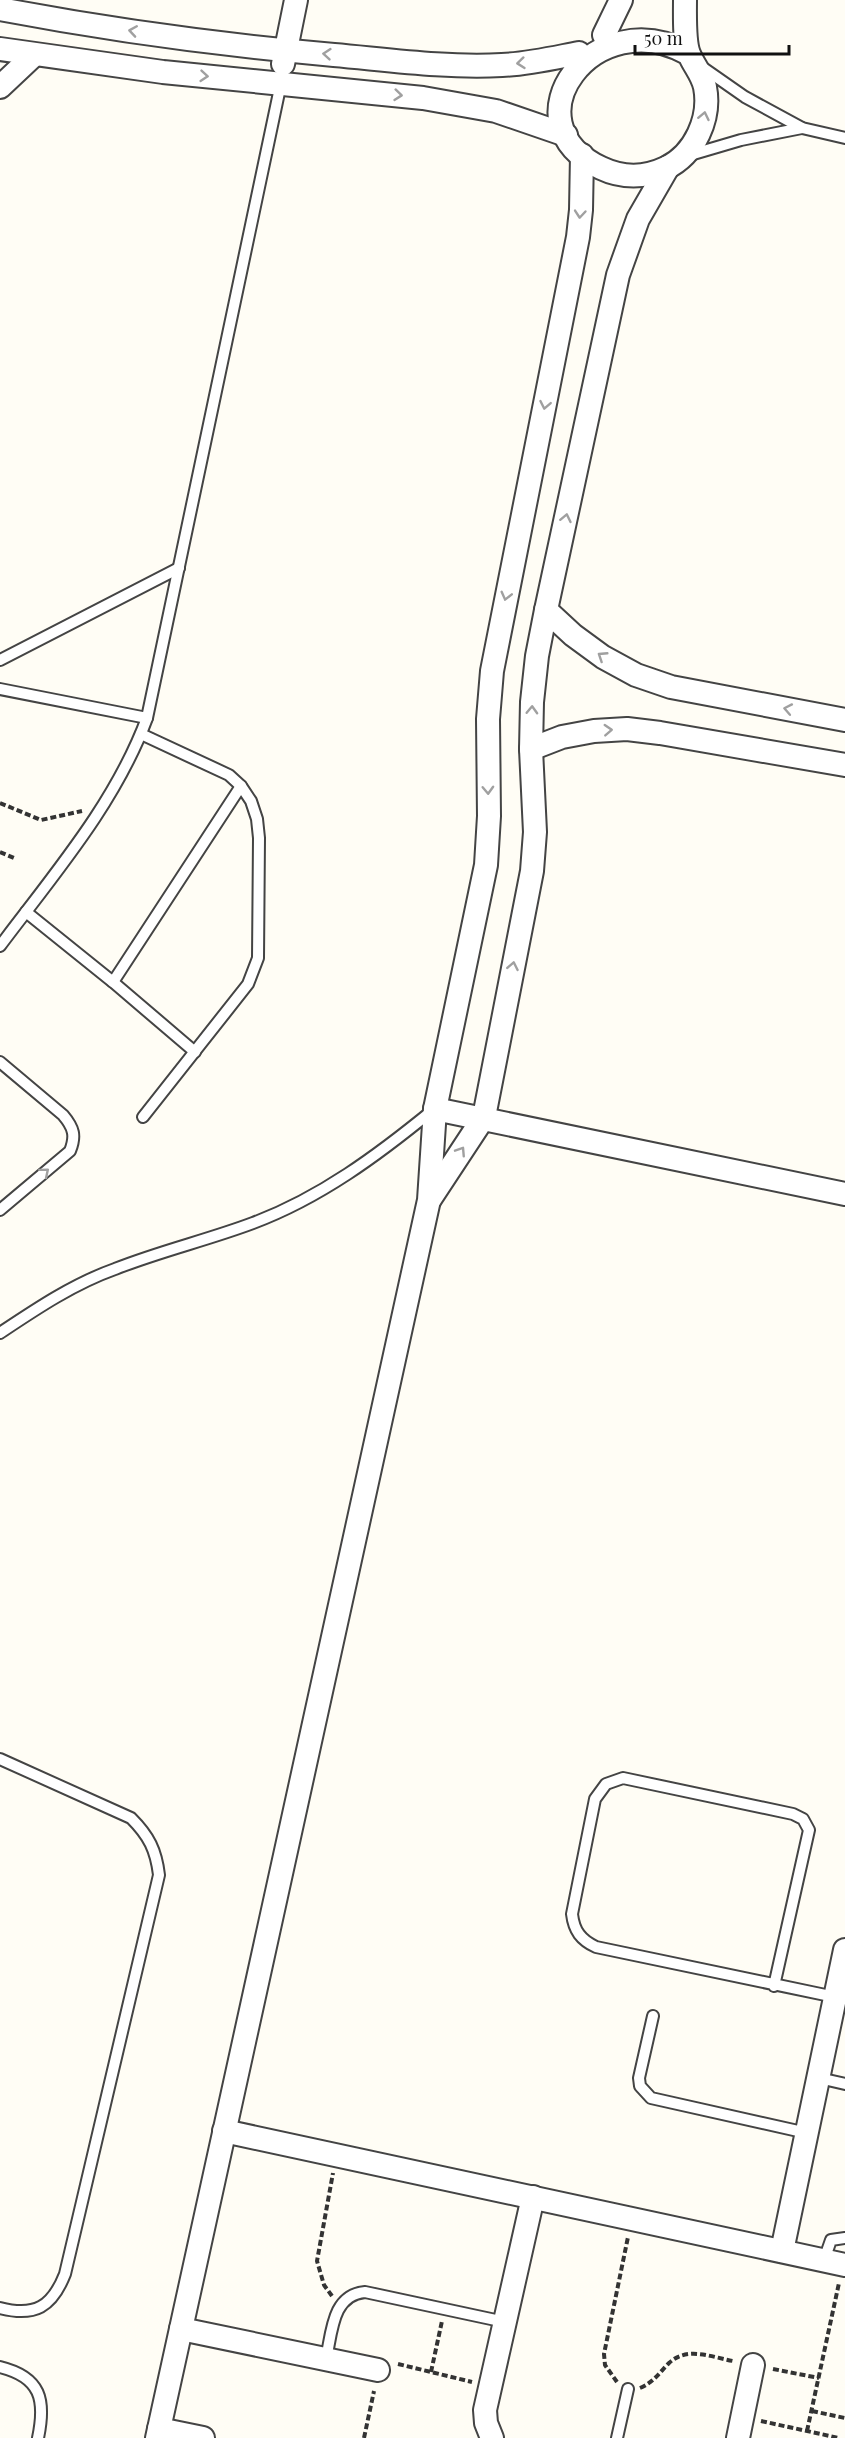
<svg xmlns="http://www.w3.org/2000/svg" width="845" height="2438" viewBox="0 0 845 2438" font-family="'Playfair Display',serif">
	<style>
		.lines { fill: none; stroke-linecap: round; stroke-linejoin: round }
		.lane-casing { stroke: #444; stroke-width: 14 }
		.street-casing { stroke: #444; stroke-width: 26 }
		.path { stroke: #333; stroke-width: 4; stroke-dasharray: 6 3; stroke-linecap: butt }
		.lane { stroke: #fff; stroke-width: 10 }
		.street { stroke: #fff; stroke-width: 22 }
		.oneway { stroke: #a0a0a0 }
	</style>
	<rect width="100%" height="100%" fill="#fffdf5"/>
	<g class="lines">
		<g class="lane-casing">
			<g id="lane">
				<path d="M 702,67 L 745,97 L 802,128 L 845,138"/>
				<path d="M 690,155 L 741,140 L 802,128"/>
				<path d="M 0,660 L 179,568"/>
				<path d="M 0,689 L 147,718"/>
				<path d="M 141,734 L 229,775 L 241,786 L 251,801 L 257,819 L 259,838 L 258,958 L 248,984 L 143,1117"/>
				<path d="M 26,912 L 113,982 L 195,1052"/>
				<path d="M 0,946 C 54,874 115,804 147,718 L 281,83"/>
				<path d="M 113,982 L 241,786"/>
				<path d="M 0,1062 L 63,1115 C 74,1128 76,1136 70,1151 L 0,1210"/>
				<path d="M 0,1333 C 36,1309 73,1284 115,1269 C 160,1251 208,1240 253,1223 C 320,1198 378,1155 433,1110"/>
				<path d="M 0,1759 L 131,1818 C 149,1836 156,1850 159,1875 L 65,2274 C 52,2307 35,2317 0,2308"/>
				<path d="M 774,1986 L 809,1830 L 803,1819 L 793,1814 L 623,1778 L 606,1784 L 595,1799 L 572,1914 C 574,1931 581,1940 596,1947 L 835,1997"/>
				<path d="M 653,2016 L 639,2078 L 640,2086 L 651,2098 L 807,2133"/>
				<path d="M 819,2078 L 845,2084"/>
				<path d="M 824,2260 L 831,2240 L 845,2238"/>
				<path d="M 326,2359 C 332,2332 332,2295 365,2292 L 505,2322"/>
				<path d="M 0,2367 C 41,2377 46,2400 38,2438"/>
				<path d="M 617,2438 L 628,2389"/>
			</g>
		</g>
		<g class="street-casing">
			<g id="street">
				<path d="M 685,0 C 685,14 684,42 689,54 C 694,66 702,74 705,87 C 711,118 695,154 666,168 C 645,178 622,178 601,168 C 504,122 595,0 689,54"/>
				<path d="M 0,9 C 110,30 222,45 334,55 C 390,60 446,68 502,65 C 528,64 553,58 579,53"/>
				<path d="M 604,35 L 621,0"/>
				<path d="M 0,49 L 163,72 L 423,98 L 496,111 L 566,135"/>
				<path d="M 283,64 L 296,0"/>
				<path d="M 0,87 L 34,55"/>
				<path d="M 546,610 L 573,635 L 603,657 L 636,675 L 671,687 L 845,720"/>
				<path d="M 531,749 L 562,737 L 594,731 L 627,729 L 660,733 L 845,765"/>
				<path d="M 435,1109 L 845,1194"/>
				<path d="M 430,1199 L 484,1117 L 532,871 L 535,832 L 531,749 L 532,702 L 537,656 L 546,610 L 618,275 L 638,219 L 668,167"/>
				<path d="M 224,2131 L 845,2265"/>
				<path d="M 782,2251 L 845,1950"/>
				<path d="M 181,2329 L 378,2370"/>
				<path d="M 159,2429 L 203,2438"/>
				<path d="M 157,2438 L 429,1200 L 435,1109 L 486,865 L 489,816 L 488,719 L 492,671 L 578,237 L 581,210 L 582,155"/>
				<path d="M 492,2438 L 486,2423 L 485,2410 L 533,2197"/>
				<path d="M 738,2438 L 753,2365"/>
			</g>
		</g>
		<g class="path">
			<path d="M 0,803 L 41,820 L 82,811"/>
			<path d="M 0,852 L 14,858"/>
			<path d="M 332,2296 L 324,2285 L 317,2261 L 333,2173"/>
			<path d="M 398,2364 L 472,2382"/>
			<path d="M 773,2369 L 819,2378"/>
			<path d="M 431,2372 L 442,2321"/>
			<path d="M 617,2382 L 605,2365 L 604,2354 L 628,2237"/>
			<path d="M 640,2388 C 654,2382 659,2373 669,2363 C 687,2346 711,2357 733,2361"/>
			<path d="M 812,2411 L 845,2418"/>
			<path d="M 761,2421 L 839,2438"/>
			<path d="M 807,2431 L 839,2283"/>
			<path d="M 364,2438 L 374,2391"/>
		</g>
		<use href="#lane" class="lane"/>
		<use href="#street" class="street"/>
	</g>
	<defs><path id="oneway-chevron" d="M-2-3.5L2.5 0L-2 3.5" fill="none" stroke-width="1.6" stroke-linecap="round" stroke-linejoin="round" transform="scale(1.5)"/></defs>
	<g class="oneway">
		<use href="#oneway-chevron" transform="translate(133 31) rotate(-171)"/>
		<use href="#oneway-chevron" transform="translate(327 54) rotate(-175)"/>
		<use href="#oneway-chevron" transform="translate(521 63) rotate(174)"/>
		<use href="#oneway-chevron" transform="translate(204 76) rotate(5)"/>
		<use href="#oneway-chevron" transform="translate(398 95) rotate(6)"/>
		<use href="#oneway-chevron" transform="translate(704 116) rotate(-78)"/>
		<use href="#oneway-chevron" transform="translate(580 214) rotate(95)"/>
		<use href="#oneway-chevron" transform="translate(545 405) rotate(101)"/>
		<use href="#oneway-chevron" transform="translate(566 518) rotate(-78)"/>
		<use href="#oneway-chevron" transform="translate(506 596) rotate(104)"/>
		<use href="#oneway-chevron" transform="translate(602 656) rotate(-147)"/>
		<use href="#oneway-chevron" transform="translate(788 709) rotate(-169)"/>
		<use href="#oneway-chevron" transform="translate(532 710) rotate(-88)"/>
		<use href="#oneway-chevron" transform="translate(608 730) rotate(-3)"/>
		<use href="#oneway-chevron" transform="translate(488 790) rotate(88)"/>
		<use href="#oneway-chevron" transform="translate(513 966) rotate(-79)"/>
		<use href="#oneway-chevron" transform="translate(461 1151) rotate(-57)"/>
		<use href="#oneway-chevron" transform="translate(45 1172) rotate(-40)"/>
	</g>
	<path d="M635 45v9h154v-9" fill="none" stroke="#111111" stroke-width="3"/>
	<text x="644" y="45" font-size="18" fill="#111111" stroke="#ffffff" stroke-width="4.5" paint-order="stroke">50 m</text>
</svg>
